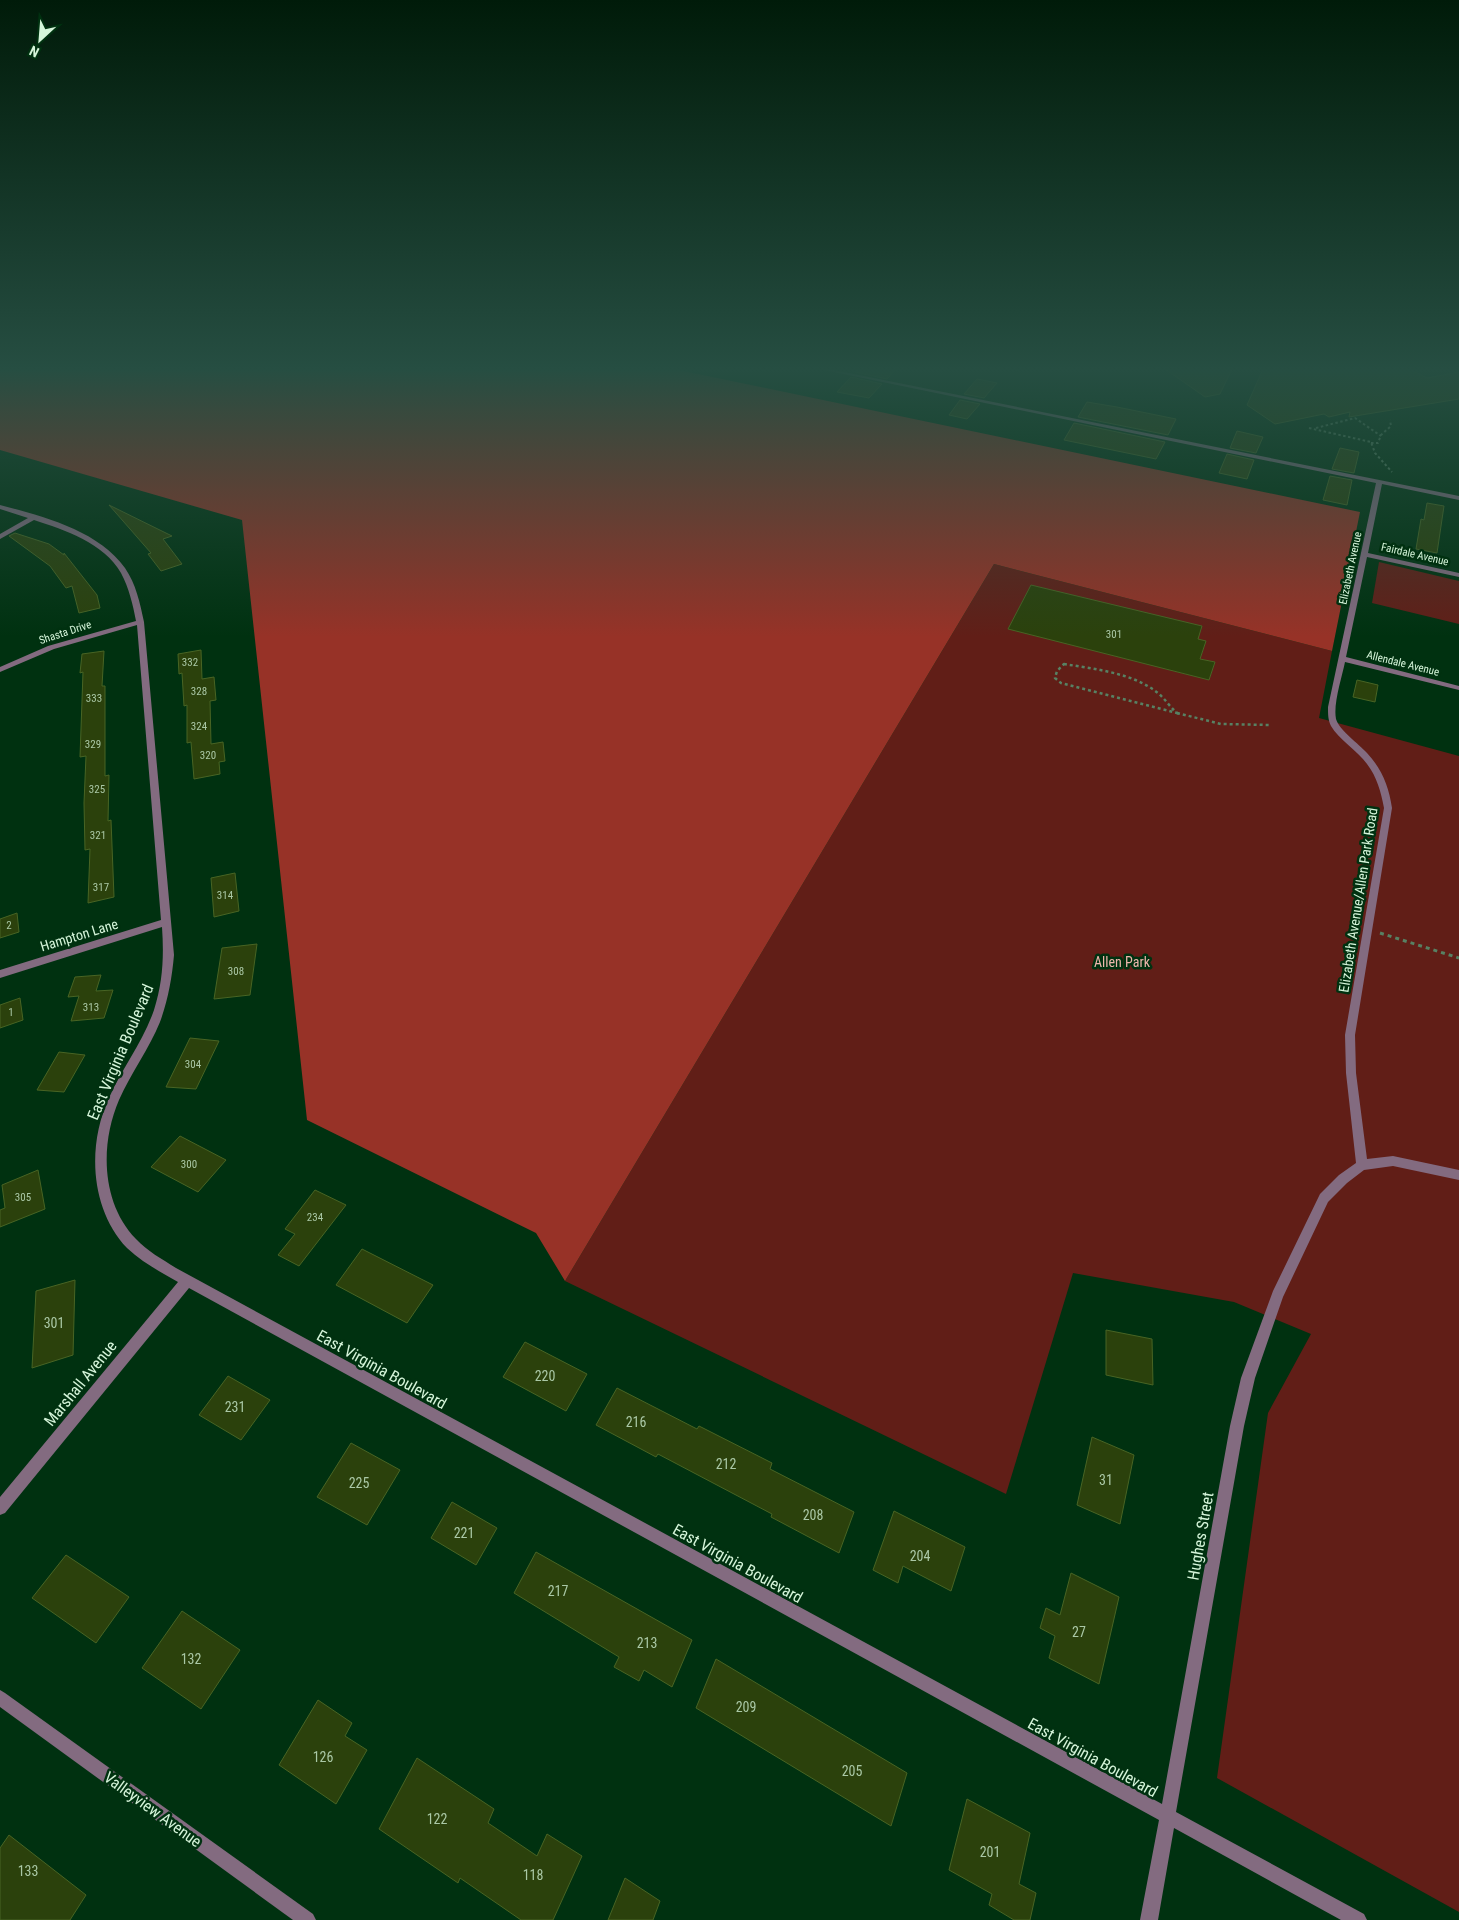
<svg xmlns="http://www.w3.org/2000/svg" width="1459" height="1920" viewBox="0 0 1459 1920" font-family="'Roboto Condensed',sans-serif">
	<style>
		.green { fill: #611e17 }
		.forest { fill: #973227 }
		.building { fill: #2b410c; stroke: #486424 }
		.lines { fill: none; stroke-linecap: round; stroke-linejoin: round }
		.path-far2 { stroke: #578163; stroke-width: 2; stroke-dasharray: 2.5 2.5; stroke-linecap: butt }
		.path-far1 { stroke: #578163; stroke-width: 2.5; stroke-dasharray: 3 3; stroke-linecap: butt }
		.path { stroke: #578163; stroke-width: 3; stroke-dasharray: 4 4; stroke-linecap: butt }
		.street { fill: #836b80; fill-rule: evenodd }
		.labels { text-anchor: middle; stroke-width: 5; stroke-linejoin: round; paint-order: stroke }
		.far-street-label { font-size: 11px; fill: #d5f5da; stroke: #003110 }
		.number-label { font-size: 11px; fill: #aac8a6 }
		.street-label { font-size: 14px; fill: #d5f5da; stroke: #003110 }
		.park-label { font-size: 14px; fill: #eeb6ac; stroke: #003110 }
		.near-number-label { font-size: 14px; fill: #aac8a6 }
		.near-street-label { font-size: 16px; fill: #d5f5da; stroke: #003110 }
	</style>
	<rect width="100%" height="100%" fill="#003110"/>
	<g class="green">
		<path d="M 1379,562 L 1459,581 L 1459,624 L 1372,603 Z"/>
		<path d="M 994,564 L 1332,651 L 1319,718 L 1459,756 L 1459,1912 L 1217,1778 L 1268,1413 L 1311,1334 L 1234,1302 L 1073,1273 L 1006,1494 L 565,1281 Z"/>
	</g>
	<path class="forest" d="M 0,369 L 674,369 L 1360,512 L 1332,651 L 994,564 L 565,1281 L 536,1233 L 307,1120 L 242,520 L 0,450 Z"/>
	<g class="building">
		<path d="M 859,369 L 896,369 L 887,379 L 855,372 Z"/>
		<path d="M 1165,369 L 1232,369 L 1220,394 L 1205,397 Z"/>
		<path d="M 1263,369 L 1410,369 L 1427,378 L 1459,372 L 1459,399 L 1349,417 L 1350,412 L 1329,417 L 1324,414 L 1275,424 L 1247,405 Z"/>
		<path d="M 851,377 L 882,384 L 869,398 L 837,392 Z"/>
		<path d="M 977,379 L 997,383 L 984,398 L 964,394 Z"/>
		<path d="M 960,400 L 980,404 L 967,419 L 949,415 Z"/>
		<path d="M 1087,402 L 1117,407 L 1176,419 L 1168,435 L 1078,417 Z"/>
		<path d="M 1074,423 L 1165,442 L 1156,459 L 1064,440 Z"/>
		<path d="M 1237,431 L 1263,437 L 1256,453 L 1230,448 Z"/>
		<path d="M 1340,448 L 1359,452 L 1354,473 L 1332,469 Z"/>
		<path d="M 1227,454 L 1254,460 L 1247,479 L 1219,473 Z"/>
		<path d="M 1330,476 L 1352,480 L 1347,505 L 1323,500 Z"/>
		<path d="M 1427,503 L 1444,506 L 1437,553 L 1416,549 L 1421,519 L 1424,520 Z"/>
		<path d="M 109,505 L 172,536 L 163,539 L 182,564 L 161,571 L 148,554 L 151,553 Z"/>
		<path d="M 15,533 L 49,544 L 64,555 L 64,553 L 97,595 L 100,608 L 79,613 L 72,586 L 66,588 L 50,566 L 9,536 Z"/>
		<path d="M 1031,585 L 1202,626 L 1198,639 L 1206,641 L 1200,659 L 1215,662 L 1209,680 L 1008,629 Z"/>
		<path d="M 201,650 L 202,679 L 214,677 L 216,700 L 210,701 L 211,744 L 223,742 L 225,761 L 219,762 L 220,774 L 194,779 L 191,742 L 187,743 L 187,705 L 184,706 L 182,673 L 179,674 L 178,654 Z"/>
		<path d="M 104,651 L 102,686 L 105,686 L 105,776 L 109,775 L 108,821 L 111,820 L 114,897 L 88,903 L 90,849 L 85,850 L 84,803 L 86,756 L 80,757 L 83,672 L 80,673 L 82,654 Z"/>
		<path d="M 1357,680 L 1378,685 L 1375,702 L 1353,697 Z"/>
		<path d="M 235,873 L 239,911 L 214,917 L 211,878 Z"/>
		<path d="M 17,913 L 19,932 L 0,938 L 0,919 Z"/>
		<path d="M 257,944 L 250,995 L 214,999 L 222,948 Z"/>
		<path d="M 101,975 L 96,991 L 113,990 L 104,1018 L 71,1021 L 79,996 L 68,997 L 75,977 Z"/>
		<path d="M 20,998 L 23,1020 L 0,1028 L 0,1005 Z"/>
		<path d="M 190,1038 L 219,1041 L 196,1089 L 166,1087 Z"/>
		<path d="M 59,1052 L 85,1055 L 64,1092 L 37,1090 Z"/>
		<path d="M 180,1136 L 226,1160 L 198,1192 L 151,1167 Z"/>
		<path d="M 38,1170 L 45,1209 L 0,1227 L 0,1210 L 5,1208 L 2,1185 Z"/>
		<path d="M 315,1190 L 346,1205 L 299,1266 L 278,1255 L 295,1234 L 285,1229 Z"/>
		<path d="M 362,1249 L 433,1285 L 407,1323 L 336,1285 Z"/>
		<path d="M 75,1280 L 73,1355 L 32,1368 L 36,1291 Z"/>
		<path d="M 1106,1330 L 1152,1339 L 1153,1385 L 1106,1375 Z"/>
		<path d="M 525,1342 L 587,1374 L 566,1411 L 503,1377 Z"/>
		<path d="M 228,1376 L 270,1400 L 241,1440 L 199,1415 Z"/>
		<path d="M 617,1388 L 697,1429 L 699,1426 L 772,1463 L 770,1469 L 854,1512 L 839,1553 L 771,1517 L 772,1514 L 658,1454 L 656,1457 L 596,1425 Z"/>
		<path d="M 1092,1437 L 1134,1455 L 1120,1524 L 1077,1505 Z"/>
		<path d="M 351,1443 L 400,1470 L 367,1525 L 317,1497 Z"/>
		<path d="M 452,1502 L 497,1528 L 476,1565 L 431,1538 Z"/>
		<path d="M 894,1511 L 965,1547 L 951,1591 L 903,1566 L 898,1583 L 873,1570 Z"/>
		<path d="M 536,1552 L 692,1640 L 672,1687 L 644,1670 L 639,1681 L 614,1667 L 619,1657 L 514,1593 Z"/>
		<path d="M 66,1555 L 129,1597 L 96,1643 L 32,1598 Z"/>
		<path d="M 1071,1573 L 1119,1597 L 1099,1684 L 1049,1658 L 1055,1636 L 1040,1628 L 1046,1608 L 1060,1615 Z"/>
		<path d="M 182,1611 L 240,1650 L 201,1709 L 142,1668 Z"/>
		<path d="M 716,1659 L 907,1773 L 891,1826 L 696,1708 Z"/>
		<path d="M 318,1700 L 352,1723 L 345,1736 L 367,1750 L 336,1804 L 279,1765 Z"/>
		<path d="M 417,1758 L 494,1809 L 488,1823 L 537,1856 L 547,1834 L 582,1856 L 553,1920 L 521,1920 L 460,1878 L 458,1883 L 379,1829 Z"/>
		<path d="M 967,1799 L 1030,1833 L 1019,1884 L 1036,1893 L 1030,1920 L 1014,1920 L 989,1905 L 992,1894 L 949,1870 Z"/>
		<path d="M 9,1835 L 86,1895 L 70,1920 L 0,1920 L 0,1848 Z"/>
		<path d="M 625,1878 L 660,1901 L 653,1920 L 608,1920 Z"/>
	</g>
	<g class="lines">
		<g class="path-far2">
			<path d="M 1309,428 L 1371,442 L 1375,453 L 1392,472"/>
			<path d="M 1316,428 L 1355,418 L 1381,436"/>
			<path d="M 1371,443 L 1378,443 L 1381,435 L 1391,426 L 1390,420"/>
		</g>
		<g class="path-far1">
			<path d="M 1064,664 C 1095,669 1133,673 1158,693 C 1165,699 1170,707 1177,713 L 1061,683 L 1055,678 L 1057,671 Z"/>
			<path d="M 1177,713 L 1221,724 L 1269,725"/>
			<path d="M 1177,713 L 1179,714"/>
		</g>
		<path class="path" d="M 1380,933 L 1459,958"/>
		<g class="street">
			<path d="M 819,369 L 829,369 L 1459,496 L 1459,500 L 1382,484 L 1368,553 L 1459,573 L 1459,577 L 1367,557 L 1346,657 L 1459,686 L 1459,690 L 1345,662 C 1342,677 1333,704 1336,719 C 1339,730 1359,744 1367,753 C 1382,769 1389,787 1392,808 L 1355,1035 L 1356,1073 L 1367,1159 L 1393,1156 L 1459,1170 L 1459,1180 L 1393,1166 L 1364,1170 L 1347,1183 L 1328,1202 L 1283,1297 L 1255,1378 L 1244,1426 L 1176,1812 L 1364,1914 L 1367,1920 L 1341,1920 L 1174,1828 L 1158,1920 L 1140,1920 L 1159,1820 L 189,1288 L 5,1513 L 0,1515 L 0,1497 L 178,1282 C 160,1272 142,1262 127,1248 C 90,1209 87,1145 109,1098 C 122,1068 143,1042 154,1010 C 163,982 164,956 162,927 L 0,978 L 0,970 L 161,920 L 137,625 L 54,649 L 0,672 L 0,667 L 48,646 L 136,621 C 133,605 129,588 121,573 C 104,543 65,530 34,520 L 0,539 L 0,534 L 28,518 L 0,509 L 0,505 C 42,516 98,530 125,568 C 136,584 140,603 144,622 L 174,955 C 172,978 168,1000 160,1022 C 149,1049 131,1073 119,1100 C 100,1144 101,1203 136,1239 C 147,1251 162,1259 176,1268 L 1162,1804 L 1230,1426 L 1241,1378 L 1273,1291 L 1320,1194 L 1339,1175 L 1356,1163 L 1346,1073 L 1345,1035 L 1384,808 C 1381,792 1377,777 1367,764 C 1358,751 1338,739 1331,726 C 1328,720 1328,714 1328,707 L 1376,483 Z"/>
			<path d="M 0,1690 L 5,1693 L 313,1914 L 316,1920 L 293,1920 L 0,1707 Z"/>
		</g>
	</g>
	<linearGradient id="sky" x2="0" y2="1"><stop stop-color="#001b09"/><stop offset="0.58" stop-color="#264e42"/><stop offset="1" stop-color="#264e42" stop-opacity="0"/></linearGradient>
	<rect width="1459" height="637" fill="url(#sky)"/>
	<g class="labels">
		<g class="far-street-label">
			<text transform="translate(1415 554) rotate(13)" y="4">Fairdale Avenue</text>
			<text transform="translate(1350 568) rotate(-78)" y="4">Elizabeth Avenue</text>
			<text transform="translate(65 632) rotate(-18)" y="4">Shasta Drive</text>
			<text transform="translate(1403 663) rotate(14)" y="4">Allendale Avenue</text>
		</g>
		<g class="number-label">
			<text x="1114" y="638">301</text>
			<text x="190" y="666">332</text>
			<text x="199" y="695">328</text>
			<text x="94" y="702">333</text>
			<text x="199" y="730">324</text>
			<text x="93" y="748">329</text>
			<text x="208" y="759">320</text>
			<text x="97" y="793">325</text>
			<text x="98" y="839">321</text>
			<text x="101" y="891">317</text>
			<text x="225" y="899">314</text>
			<text x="9" y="929">2</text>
			<text x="236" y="975">308</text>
			<text x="91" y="1011">313</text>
			<text x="11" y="1016">1</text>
			<text x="193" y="1068">304</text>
			<text x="189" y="1168">300</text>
			<text x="23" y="1201">305</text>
			<text x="315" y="1221">234</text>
		</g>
		<g class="street-label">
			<text transform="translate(1358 900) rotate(-81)" y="5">Elizabeth Avenue/Allen Park Road</text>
			<text transform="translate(79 935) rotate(-17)" y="5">Hampton Lane</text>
		</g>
		<g class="park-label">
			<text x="1122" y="967">Allen Park</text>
		</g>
		<g class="near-number-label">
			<text x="54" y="1328">301</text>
			<text x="545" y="1381">220</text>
			<text x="235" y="1412">231</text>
			<text x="636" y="1427">216</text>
			<text x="726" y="1469">212</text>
			<text x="1106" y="1485">31</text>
			<text x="359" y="1488">225</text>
			<text x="813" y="1520">208</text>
			<text x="464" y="1538">221</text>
			<text x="920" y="1561">204</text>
			<text x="558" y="1596">217</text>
			<text x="1079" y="1637">27</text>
			<text x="647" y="1648">213</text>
			<text x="191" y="1664">132</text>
			<text x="746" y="1712">209</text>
			<text x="323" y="1762">126</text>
			<text x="852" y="1776">205</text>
			<text x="437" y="1824">122</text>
			<text x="990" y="1857">201</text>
			<text x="28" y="1876">133</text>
			<text x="533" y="1880">118</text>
		</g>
		<g class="near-street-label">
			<text transform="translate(120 1052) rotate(-67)" y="6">East Virginia Boulevard</text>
			<text transform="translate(382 1369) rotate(29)" y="6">East Virginia Boulevard</text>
			<text transform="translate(80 1383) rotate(-51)" y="6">Marshall Avenue</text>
			<text transform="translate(1200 1536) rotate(-80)" y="6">Hughes Street</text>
			<text transform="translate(738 1563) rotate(29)" y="6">East Virginia Boulevard</text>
			<text transform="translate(1093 1757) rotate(29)" y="6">East Virginia Boulevard</text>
			<text transform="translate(153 1809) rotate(36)" y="6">Valleyview Avenue</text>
		</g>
	</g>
	<g transform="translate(40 40) rotate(206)" stroke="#003110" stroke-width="4" paint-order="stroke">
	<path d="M0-4L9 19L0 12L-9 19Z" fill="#d5f5da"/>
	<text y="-8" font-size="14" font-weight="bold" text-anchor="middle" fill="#d5f5da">N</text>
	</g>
</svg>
